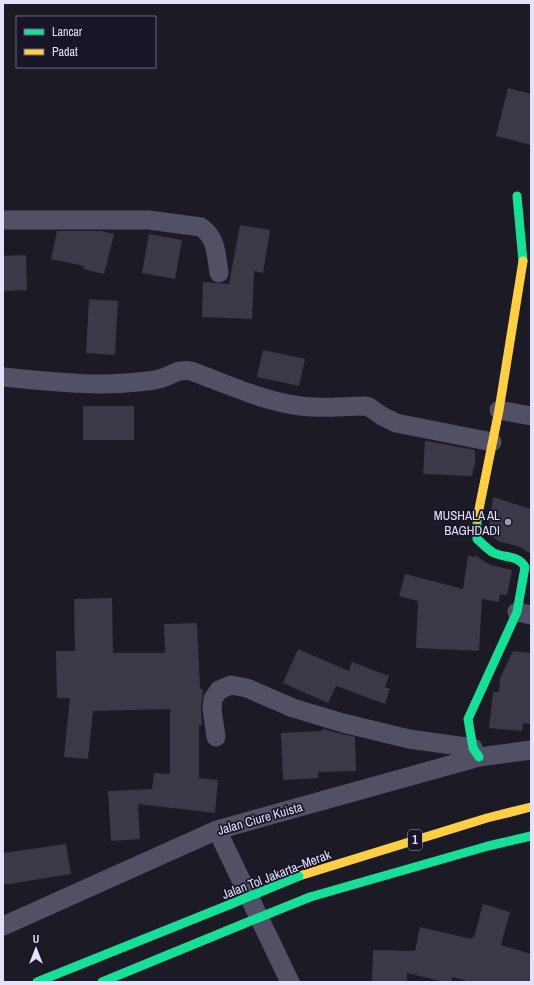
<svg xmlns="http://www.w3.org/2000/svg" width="534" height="985" viewBox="0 0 534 985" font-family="'Archivo Narrow',sans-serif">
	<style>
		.building { fill: #3b3945 }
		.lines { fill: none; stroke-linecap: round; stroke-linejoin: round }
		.street { stroke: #525064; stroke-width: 19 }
		.fast { stroke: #16e098; stroke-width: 9 }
		.slow { stroke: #ffcf43; stroke-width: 9 }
		.fast-bridge { stroke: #16e098; stroke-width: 9 }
		.poi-dot { fill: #9e9cb0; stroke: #191529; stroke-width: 1.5 }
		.labels { text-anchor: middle; stroke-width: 3.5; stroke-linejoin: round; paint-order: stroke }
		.shield { fill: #191529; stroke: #a7a4bc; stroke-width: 1 }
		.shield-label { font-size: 12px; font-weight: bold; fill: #e4e2fb }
		.poi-label { font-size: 13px; fill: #e4e2fb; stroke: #191529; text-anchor: end }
		.street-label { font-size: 13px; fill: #e4e2fb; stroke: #191529 }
	</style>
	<rect width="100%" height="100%" fill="#1c1a24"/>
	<g class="building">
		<path d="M 508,88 L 531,94 L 531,145 L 496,136 Z"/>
		<path d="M 240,225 L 270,230 L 263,273 L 254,271 L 252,319 L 202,317 L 203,282 L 229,284 Z"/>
		<path d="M 57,231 L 101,231 L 114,234 L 104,274 L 83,269 L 84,266 L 51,259 Z"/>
		<path d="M 149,234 L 182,240 L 175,279 L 142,273 Z"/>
		<path d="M 26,255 L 27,290 L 3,291 L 3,256 Z"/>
		<path d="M 89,299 L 118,301 L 115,355 L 86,353 Z"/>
		<path d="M 263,350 L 305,359 L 299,386 L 257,377 Z"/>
		<rect x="83" y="406" width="51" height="34"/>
		<path d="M 425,441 L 433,442 L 475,450 L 475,463 L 472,476 L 423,474 Z"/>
		<path d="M 493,497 L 531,509 L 531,554 L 520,547 L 498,541 L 489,533 L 489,526 Z"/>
		<path d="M 475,555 L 485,562 L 491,565 L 512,570 L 507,595 L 500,594 L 499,602 L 482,599 L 479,651 L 416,648 L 418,601 L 399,596 L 405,574 L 463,589 L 468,556 L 475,557 Z"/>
		<path d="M 112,598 L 113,653 L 165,653 L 164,624 L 197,623 L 200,689 L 203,689 L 201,708 L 202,725 L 199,725 L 199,778 L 218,780 L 215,813 L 138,804 L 140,839 L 111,841 L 108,791 L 152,789 L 154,773 L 170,774 L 170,709 L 93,711 L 88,759 L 64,757 L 70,698 L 57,698 L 56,651 L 75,651 L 74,599 Z"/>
		<path d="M 298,649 L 349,671 L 352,662 L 389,676 L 385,687 L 390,689 L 385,704 L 336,686 L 328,703 L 283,683 Z"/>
		<path d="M 513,651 L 531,653 L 531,724 L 523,723 L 522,731 L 489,728 L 493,692 L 499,692 L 500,678 Z"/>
		<path d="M 322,729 L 355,737 L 356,771 L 318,772 L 318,778 L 283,780 L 281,733 L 322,731 Z"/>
		<path d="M 66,844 L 71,874 L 3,885 L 3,853 Z"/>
		<path d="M 483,904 L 510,912 L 501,945 L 531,954 L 531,982 L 470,982 L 452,977 L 451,982 L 444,982 L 407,973 L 407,982 L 372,982 L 373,950 L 415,951 L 420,927 L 471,939 L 472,937 L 474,937 Z"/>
	</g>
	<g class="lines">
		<g class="street">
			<path d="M 3,220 L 149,220 L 201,227 C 217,238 216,255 219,273"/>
			<path d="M 3,377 C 47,381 94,387 138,382 C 147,381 157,381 165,377 C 175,373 180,369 191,371 C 227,384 262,401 300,406 C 322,409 343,406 365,406 L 369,407 L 382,416 L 396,423 L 492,442"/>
			<path d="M 499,410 L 531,416"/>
			<path d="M 517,612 L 531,615"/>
			<path d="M 216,737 L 212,709 L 213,699 L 219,690 L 231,685 L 247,688 L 293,708 L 343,723 L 409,739 L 473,748"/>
			<path d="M 217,830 L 290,982"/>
			<path d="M 3,926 L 217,830 L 479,757 L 531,750"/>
		</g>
		<g class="fast">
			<path d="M 517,196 L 523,261"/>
			<path d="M 477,519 L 477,539 C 483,544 488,550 494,553 C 505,558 518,555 525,567 L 517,612 L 468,719 L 473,748 L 479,757"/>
			<path d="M 310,897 L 488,846 L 531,836"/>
			<path d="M 37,982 L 231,904"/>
			<path d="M 102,982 L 243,924"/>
		</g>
		<g class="slow">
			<path d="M 477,519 L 499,410 L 523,261"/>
			<path d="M 299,876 L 487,818 L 531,807"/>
		</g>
		<g class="fast-bridge">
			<path d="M 231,904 L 299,876"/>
			<path d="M 243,924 L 310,897"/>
		</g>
	</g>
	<circle class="poi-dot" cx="508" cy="522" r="4"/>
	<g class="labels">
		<rect class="shield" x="408" y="830" width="14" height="20" rx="3"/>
		<g class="shield-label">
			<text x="415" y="844">1</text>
		</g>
		<g class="poi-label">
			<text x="500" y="520">MUSHALA AL<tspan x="500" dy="15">BAGHDADI</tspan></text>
		</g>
		<g class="street-label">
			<text transform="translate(260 818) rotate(-16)" y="5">Jalan Ciure Kuista</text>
			<text transform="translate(276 874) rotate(-21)" y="5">Jalan Tol Jakarta–Merak</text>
		</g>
	</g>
	<rect width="534" height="985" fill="none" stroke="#e4e2fb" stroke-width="8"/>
	<rect x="16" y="16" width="140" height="52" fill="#191529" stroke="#6a677d"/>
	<rect x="24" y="29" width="20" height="6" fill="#16e098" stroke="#6a677d"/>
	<text x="52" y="36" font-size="12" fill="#e4e2fb">Lancar</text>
	<rect x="24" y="49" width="20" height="6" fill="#ffcf43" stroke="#6a677d"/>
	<text x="52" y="56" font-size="12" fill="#e4e2fb">Padat</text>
	<g transform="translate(36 949)" stroke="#191529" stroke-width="3" paint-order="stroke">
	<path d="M0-3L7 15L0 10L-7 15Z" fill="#e4e2fb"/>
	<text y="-6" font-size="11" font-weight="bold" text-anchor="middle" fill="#e4e2fb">U</text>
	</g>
</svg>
